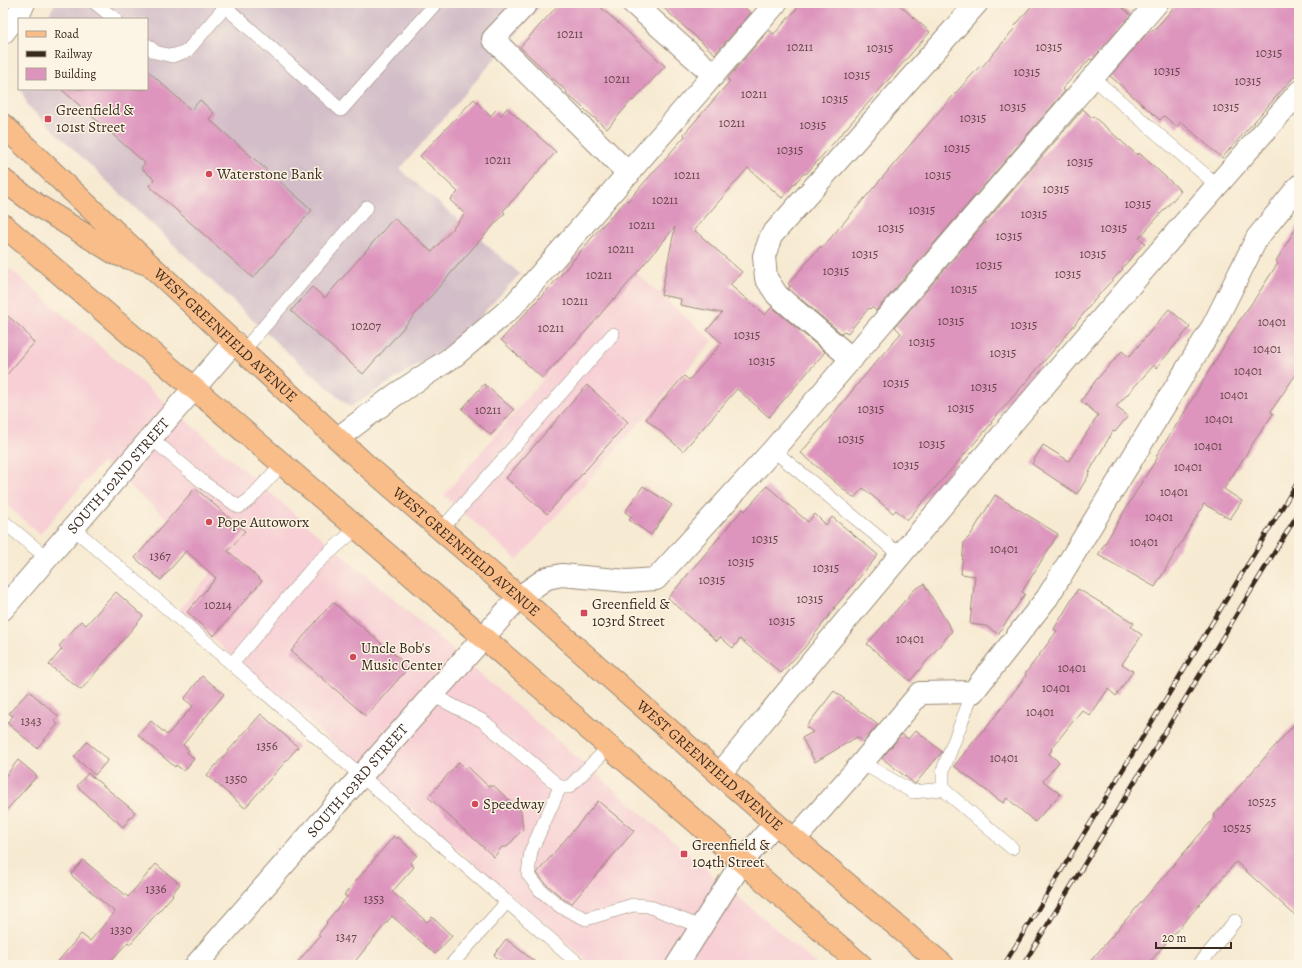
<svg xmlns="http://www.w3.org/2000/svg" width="1302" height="968" viewBox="0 0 1302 968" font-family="Alegreya,serif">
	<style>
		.built { fill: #f7cfd4 }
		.industrial { fill: #d2bdc8 }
		.building { fill: #dd94bd }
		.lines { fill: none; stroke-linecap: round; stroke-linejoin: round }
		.lane-casing { stroke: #998a78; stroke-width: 14 }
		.street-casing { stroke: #998a78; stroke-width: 24 }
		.primary-casing { stroke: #998a78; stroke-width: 24 }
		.lane { stroke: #fff; stroke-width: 13 }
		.street { stroke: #fff; stroke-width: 22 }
		.primary { stroke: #f8bd89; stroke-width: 22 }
		.rail-casing { stroke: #3b2a1e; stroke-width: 4.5 }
		.rail { stroke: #fcf5e5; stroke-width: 3; stroke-dasharray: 9; stroke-linecap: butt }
		.poi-dot { fill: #d1495b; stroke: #fcf5e5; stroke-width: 1.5 }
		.labels { text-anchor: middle; stroke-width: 3; stroke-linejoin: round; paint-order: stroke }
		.number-label { font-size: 13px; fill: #644446 }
		.poi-label { font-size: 15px; fill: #3b2a1e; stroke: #fcf5e5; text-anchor: start }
		.street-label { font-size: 15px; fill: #3b2a1e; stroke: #fcf5e5 }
	</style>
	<rect width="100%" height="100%" fill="#fcf5e5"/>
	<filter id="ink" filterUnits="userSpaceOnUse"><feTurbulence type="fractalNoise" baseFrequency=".025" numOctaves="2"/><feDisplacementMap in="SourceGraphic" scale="8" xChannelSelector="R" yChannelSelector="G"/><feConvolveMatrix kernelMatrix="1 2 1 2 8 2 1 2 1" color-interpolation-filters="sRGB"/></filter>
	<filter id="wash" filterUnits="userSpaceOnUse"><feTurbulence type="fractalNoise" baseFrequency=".012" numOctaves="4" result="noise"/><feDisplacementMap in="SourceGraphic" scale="16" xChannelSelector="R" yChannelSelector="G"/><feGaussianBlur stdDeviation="0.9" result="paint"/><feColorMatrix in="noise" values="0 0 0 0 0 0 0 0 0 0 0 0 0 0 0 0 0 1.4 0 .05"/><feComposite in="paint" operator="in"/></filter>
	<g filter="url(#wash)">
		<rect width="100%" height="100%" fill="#f7ead2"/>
		<g class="built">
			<path d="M 3,263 L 405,609 L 817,965 L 592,965 L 179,610 L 219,564 L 102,462 L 40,534 L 3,502 Z"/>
			<path d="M 635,272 L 713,341 L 517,560 L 444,495 Z"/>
		</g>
		<path class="industrial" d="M 55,3 L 543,3 L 400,169 L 520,274 L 458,340 L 350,407 L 278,344 L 28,106 L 22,92 L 21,89 L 147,89 L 147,19 L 47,19 Z"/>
		<g id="blocks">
			<g class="building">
				<path d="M 560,3 L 596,3 L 665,66 L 633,101 L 632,100 L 607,129 L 566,93 L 567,92 L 520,47 Z"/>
				<path d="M 658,3 L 739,3 L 751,13 L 715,54 Z"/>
				<path d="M 802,3 L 897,3 L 930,32 L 829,148 L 806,174 L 804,173 L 782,198 L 748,168 L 694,230 L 742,272 L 730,285 L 765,315 L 772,307 L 825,352 L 769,417 L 737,389 L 683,451 L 646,419 L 684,376 L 689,380 L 722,343 L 707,330 L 722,313 L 680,305 L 681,299 L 661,295 L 675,227 L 615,299 L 614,298 L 589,328 L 542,378 L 501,340 L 560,276 L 600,228 L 627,200 L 628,201 L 685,136 L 684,134 L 730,81 L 727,79 L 769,30 L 774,34 Z"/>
				<path d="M 1034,3 L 1117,3 L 1131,15 L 1092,60 L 1090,59 L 1062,89 L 1065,91 L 876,311 L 872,307 L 870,309 L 869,308 L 847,334 L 844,331 L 842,334 L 788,288 L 791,286 L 788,284 L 821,246 L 822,248 L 935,116 L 980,66 L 982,67 L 1015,28 L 1014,27 Z"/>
				<path d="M 1178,3 L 1299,3 L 1299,71 L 1222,158 L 1181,122 L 1177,127 L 1164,116 L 1160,120 L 1110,76 L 1149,31 L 1151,32 L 1153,29 L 1154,30 Z"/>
				<path d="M 147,70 L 191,110 L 200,100 L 214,113 L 209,119 L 312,210 L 253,278 L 149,186 L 154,179 L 141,168 L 145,163 L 61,89 L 147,89 Z"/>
				<path d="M 474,99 L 490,116 L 496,110 L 501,115 L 507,108 L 556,152 L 503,211 L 505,213 L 472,249 L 363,374 L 291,311 L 312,287 L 325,298 L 394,218 L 432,252 L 465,214 L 450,200 L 458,192 L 420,156 Z"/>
				<path d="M 1083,109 L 1092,118 L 1093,116 L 1137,155 L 1139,153 L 1181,191 L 1139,238 L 1145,243 L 1122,268 L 1123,269 L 1102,291 L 1059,344 L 991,422 L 992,423 L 907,520 L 896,510 L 893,513 L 863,488 L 854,498 L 801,453 L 875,363 L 901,333 L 895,327 Z"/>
				<path d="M 1299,223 L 1299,370 L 1271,411 L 1273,414 L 1255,440 L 1224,489 L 1242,501 L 1230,519 L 1204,504 L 1155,587 L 1098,555 L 1143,480 L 1158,457 L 1156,456 L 1181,418 L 1239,321 L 1254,300 L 1278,263 L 1276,261 Z"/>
				<path d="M 1169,309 L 1190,327 L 1156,368 L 1154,365 L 1116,407 L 1128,416 L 1115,432 L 1113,431 L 1088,474 L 1089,475 L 1077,494 L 1032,464 L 1043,445 L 1069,461 L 1098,415 L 1081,401 L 1096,380 L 1122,351 L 1129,357 Z"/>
				<path d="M 3,312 L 22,328 L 34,343 L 3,379 Z"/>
				<path d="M 484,384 L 514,410 L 491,435 L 462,409 Z"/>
				<path d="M 587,385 L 628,422 L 547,514 L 506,478 Z"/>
				<path d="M 643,486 L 672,505 L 651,535 L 629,520 L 632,517 L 625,512 Z"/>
				<path d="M 767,486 L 808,522 L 815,514 L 826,525 L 832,517 L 878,555 L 834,608 L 835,608 L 805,647 L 781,673 L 740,639 L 733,648 L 720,637 L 717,641 L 668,598 L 743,509 L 745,511 Z"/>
				<path d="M 195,488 L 245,531 L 228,551 L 262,581 L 214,636 L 187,612 L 216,578 L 186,551 L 161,580 L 135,558 Z"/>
				<path d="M 995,495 L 1058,534 L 1022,592 L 1025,594 L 998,634 L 986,626 L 970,624 L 975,576 L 961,574 L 964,542 L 970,536 Z"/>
				<path d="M 924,584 L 952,631 L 910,681 L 867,644 L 914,590 Z"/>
				<path d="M 1078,589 L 1134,623 L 1131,627 L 1142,635 L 1122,664 L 1133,671 L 1116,696 L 1108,689 L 1090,716 L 1082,710 L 1051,749 L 1052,750 L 1049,754 L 1059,762 L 1043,781 L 1060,794 L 1035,822 L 1007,798 L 1003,803 L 954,766 L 983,730 L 984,731 L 1026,676 L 1025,674 L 1057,631 L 1054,629 Z"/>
				<path d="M 116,592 L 143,616 L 81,690 L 49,665 L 62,649 L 59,646 L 81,621 L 86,625 Z"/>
				<path d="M 333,602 L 409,667 L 366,716 L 291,651 Z"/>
				<path d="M 202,676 L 224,694 L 183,745 L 189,750 L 187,752 L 194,759 L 184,771 L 176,765 L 175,767 L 138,735 L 151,721 L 167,735 L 193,706 L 184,699 Z"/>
				<path d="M 29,691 L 58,716 L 54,721 L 58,724 L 37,748 L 7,723 L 13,716 L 9,713 Z"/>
				<path d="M 834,691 L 878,725 L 863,742 L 857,737 L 815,762 L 802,738 L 813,732 L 806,727 Z"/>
				<path d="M 261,714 L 298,747 L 245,808 L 207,775 Z"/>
				<path d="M 1299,719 L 1299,919 L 1236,862 L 1147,965 L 1087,965 L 1214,818 L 1213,816 Z"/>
				<path d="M 916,730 L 942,752 L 915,784 L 882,758 L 902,734 L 908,739 Z"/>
				<path d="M 87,742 L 108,760 L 95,775 L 74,757 Z"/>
				<path d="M 18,760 L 37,776 L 3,814 L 3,779 Z"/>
				<path d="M 459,762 L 466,769 L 468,767 L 488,786 L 494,786 L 521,811 L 523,829 L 507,847 L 502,847 L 494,857 L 428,797 Z"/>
				<path d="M 88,773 L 135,812 L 123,827 L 77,786 Z"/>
				<path d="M 598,801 L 634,831 L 572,903 L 565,900 L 546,884 L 537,873 Z"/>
				<path d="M 394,836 L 397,839 L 398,837 L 417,855 L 410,863 L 414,867 L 392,892 L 427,922 L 432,917 L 452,936 L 435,954 L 392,916 L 352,965 L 295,965 L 320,936 L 318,935 L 327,923 L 326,922 L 347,897 L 344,895 Z"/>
				<path d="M 83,860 L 128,897 L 156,864 L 180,884 L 172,894 L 173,895 L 130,944 L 128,942 L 107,965 L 55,965 L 81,934 L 90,941 L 115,912 L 71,875 Z"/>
				<path d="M 506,939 L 539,965 L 507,965 L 494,955 Z"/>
			</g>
		</g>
	</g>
	<g filter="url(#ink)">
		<use href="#blocks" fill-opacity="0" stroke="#998a78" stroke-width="1"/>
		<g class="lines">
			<g class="lane-casing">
				<g id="lane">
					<path d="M 95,3 L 115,19"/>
					<path d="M 221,3 L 341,110 L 436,3"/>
					<path d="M 147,45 L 155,52 L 172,56 L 187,51 L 225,7"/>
					<path d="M 1093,78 L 1217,185"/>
					<path d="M 243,351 L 367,207"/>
					<path d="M 151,438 L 204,483 L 239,507 L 250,499 L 282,464"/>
					<path d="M 773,450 L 900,555"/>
					<path d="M 3,521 L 47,558"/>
					<path d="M 73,528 L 232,664 L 580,965"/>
					<path d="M 441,530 L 613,334"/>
					<path d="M 232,664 L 315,565 L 357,528"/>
					<path d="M 432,695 L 483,721 L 560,787 L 569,787 L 609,747"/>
					<path d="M 862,763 L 913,792 L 943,789 L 943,770 L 973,692"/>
					<path d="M 560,787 L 531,851 L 528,874 L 540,890 L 561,907 L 586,919 L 633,905 L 648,906 L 701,927"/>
					<path d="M 943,789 L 1012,848"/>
					<path d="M 451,965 L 507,902"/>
					<path d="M 1199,965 L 1235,921"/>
				</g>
			</g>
			<g class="street-casing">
				<g id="street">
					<path d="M 527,3 L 493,39 L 629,174"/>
					<path d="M 633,3 L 714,75"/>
					<path d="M 3,33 L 20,12 L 24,3"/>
					<path d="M 852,359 L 777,295 L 766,278 L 764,256 L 771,236 L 977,3"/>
					<path d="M 338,438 L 395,395 L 454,356 L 512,307 L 776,3"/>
					<path id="s1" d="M 3,609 L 234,342"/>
					<path d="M 720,774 C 908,542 1102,316 1299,92"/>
					<path d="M 795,839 L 862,763 L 920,693 L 973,692 L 1047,598 L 1213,326 L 1257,238 L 1299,186"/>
					<path id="s2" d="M 196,965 L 361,776 L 519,597 L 547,578 L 562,575 L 627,581 L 656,579 L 773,450 L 1157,3"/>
					<path d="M 677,965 L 742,862 L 775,823"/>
				</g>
			</g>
			<g class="primary-casing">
				<g id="primary">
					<path id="s3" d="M 3,125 L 150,265 L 365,464 L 519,597 L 775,823 L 943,965"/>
					<path d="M 3,180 L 37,205 L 116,254 L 145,263"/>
					<path d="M 3,225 L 357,528 L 861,965"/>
				</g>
			</g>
			<use href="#lane" class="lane"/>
			<use href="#street" class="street"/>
			<use href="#primary" class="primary"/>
			<g class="rail-casing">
				<g id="rail">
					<path d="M 1004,965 L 1299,480"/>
					<path d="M 1023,965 L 1299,512"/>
				</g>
			</g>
			<use href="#rail" class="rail"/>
		</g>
	</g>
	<g class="poi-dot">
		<rect x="44" y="115" width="8" height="8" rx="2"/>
		<circle cx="209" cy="174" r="4"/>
		<circle cx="209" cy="522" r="4"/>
		<rect x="580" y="609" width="8" height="8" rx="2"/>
		<circle cx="353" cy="657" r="4"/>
		<circle cx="475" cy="804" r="4"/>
		<rect x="680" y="850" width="8" height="8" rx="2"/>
	</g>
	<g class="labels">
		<g class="number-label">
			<text x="570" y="38">10211</text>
			<text x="800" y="51">10211</text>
			<text x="1049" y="51">10315</text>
			<text x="880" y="52">10315</text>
			<text x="1269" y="57">10315</text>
			<text x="1167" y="75">10315</text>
			<text x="1027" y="76">10315</text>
			<text x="857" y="79">10315</text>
			<text x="617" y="83">10211</text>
			<text x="1248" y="85">10315</text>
			<text x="754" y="98">10211</text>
			<text x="835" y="103">10315</text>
			<text x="1013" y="111">10315</text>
			<text x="1226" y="111">10315</text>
			<text x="973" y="122">10315</text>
			<text x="732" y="127">10211</text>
			<text x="813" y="129">10315</text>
			<text x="957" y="152">10315</text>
			<text x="790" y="154">10315</text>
			<text x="498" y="164">10211</text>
			<text x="1080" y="166">10315</text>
			<text x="687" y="179">10211</text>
			<text x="938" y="179">10315</text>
			<text x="1056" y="193">10315</text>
			<text x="665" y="204">10211</text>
			<text x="1138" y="208">10315</text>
			<text x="922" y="214">10315</text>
			<text x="1034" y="218">10315</text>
			<text x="642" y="229">10211</text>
			<text x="891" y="232">10315</text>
			<text x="1114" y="232">10315</text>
			<text x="1009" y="240">10315</text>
			<text x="621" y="253">10211</text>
			<text x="865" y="258">10315</text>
			<text x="1093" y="258">10315</text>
			<text x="989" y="269">10315</text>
			<text x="836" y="275">10315</text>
			<text x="1068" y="278">10315</text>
			<text x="599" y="279">10211</text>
			<text x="964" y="293">10315</text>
			<text x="575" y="305">10211</text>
			<text x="951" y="325">10315</text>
			<text x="1272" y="326">10401</text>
			<text x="1024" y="329">10315</text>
			<text x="366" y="330">10207</text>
			<text x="551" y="332">10211</text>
			<text x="747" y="339">10315</text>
			<text x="922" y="346">10315</text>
			<text x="1267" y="353">10401</text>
			<text x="1003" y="357">10315</text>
			<text x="762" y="365">10315</text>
			<text x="1248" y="375">10401</text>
			<text x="896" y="387">10315</text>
			<text x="984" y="391">10315</text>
			<text x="1234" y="399">10401</text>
			<text x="961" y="412">10315</text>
			<text x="871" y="413">10315</text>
			<text x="488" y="414">10211</text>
			<text x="1219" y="423">10401</text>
			<text x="851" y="443">10315</text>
			<text x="932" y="448">10315</text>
			<text x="1208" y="450">10401</text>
			<text x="906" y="469">10315</text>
			<text x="1188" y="471">10401</text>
			<text x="1174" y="496">10401</text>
			<text x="1159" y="521">10401</text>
			<text x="765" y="543">10315</text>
			<text x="1144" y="546">10401</text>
			<text x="1004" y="553">10401</text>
			<text x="160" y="560">1367</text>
			<text x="741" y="566">10315</text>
			<text x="826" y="572">10315</text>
			<text x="712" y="584">10315</text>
			<text x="810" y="603">10315</text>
			<text x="218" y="609">10214</text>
			<text x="782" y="625">10315</text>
			<text x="910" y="643">10401</text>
			<text x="1072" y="672">10401</text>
			<text x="1056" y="692">10401</text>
			<text x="1040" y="716">10401</text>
			<text x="31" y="725">1343</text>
			<text x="267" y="750">1356</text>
			<text x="1004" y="762">10401</text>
			<text x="236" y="783">1350</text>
			<text x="1262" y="806">10525</text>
			<text x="1237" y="832">10525</text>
			<text x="156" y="893">1336</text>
			<text x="374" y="903">1353</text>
			<text x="121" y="934">1330</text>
			<text x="346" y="941">1347</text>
		</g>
		<g class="poi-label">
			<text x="56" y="115">Greenfield &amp;<tspan x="56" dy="17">101st Street</tspan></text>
			<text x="217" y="179">Waterstone Bank</text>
			<text x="217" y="527">Pope Autoworx</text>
			<text x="592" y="609">Greenfield &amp;<tspan x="592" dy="17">103rd Street</tspan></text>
			<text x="361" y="653">Uncle Bob's<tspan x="361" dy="17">Music Center</tspan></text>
			<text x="483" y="809">Speedway</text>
			<text x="692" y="850">Greenfield &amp;<tspan x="692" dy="17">104th Street</tspan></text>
		</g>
		<g class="street-label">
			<text dy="5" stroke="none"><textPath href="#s3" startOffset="306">WEST GREENFIELD AVENUE</textPath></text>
			<text dy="5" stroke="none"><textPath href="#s1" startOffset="176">SOUTH 102ND STREET</textPath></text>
			<text dy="5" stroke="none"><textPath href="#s3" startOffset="630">WEST GREENFIELD AVENUE</textPath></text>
			<text dy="5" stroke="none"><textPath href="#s3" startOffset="954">WEST GREENFIELD AVENUE</textPath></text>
			<text dy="5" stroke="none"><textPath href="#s2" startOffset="245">SOUTH 103RD STREET</textPath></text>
		</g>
	</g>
	<rect width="1302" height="968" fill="none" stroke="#fcf5e5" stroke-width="16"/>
	<rect x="18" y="18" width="130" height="72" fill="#fcf5e5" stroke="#afa495"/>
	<rect x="26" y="31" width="20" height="6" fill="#f8bd89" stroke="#afa495"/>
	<text x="54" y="38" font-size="12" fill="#3b2a1e">Road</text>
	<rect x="26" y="51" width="20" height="6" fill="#3b2a1e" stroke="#afa495"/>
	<text x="54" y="58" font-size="12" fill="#3b2a1e">Railway</text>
	<rect x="26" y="68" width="20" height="12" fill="#dd94bd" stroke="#afa495"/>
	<text x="54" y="78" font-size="12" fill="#3b2a1e">Building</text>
	<path d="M1156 942v6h75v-6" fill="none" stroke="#3b2a1e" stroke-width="2"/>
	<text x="1162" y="942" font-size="12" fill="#3b2a1e" stroke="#fcf5e5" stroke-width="3" paint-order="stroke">20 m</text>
</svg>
